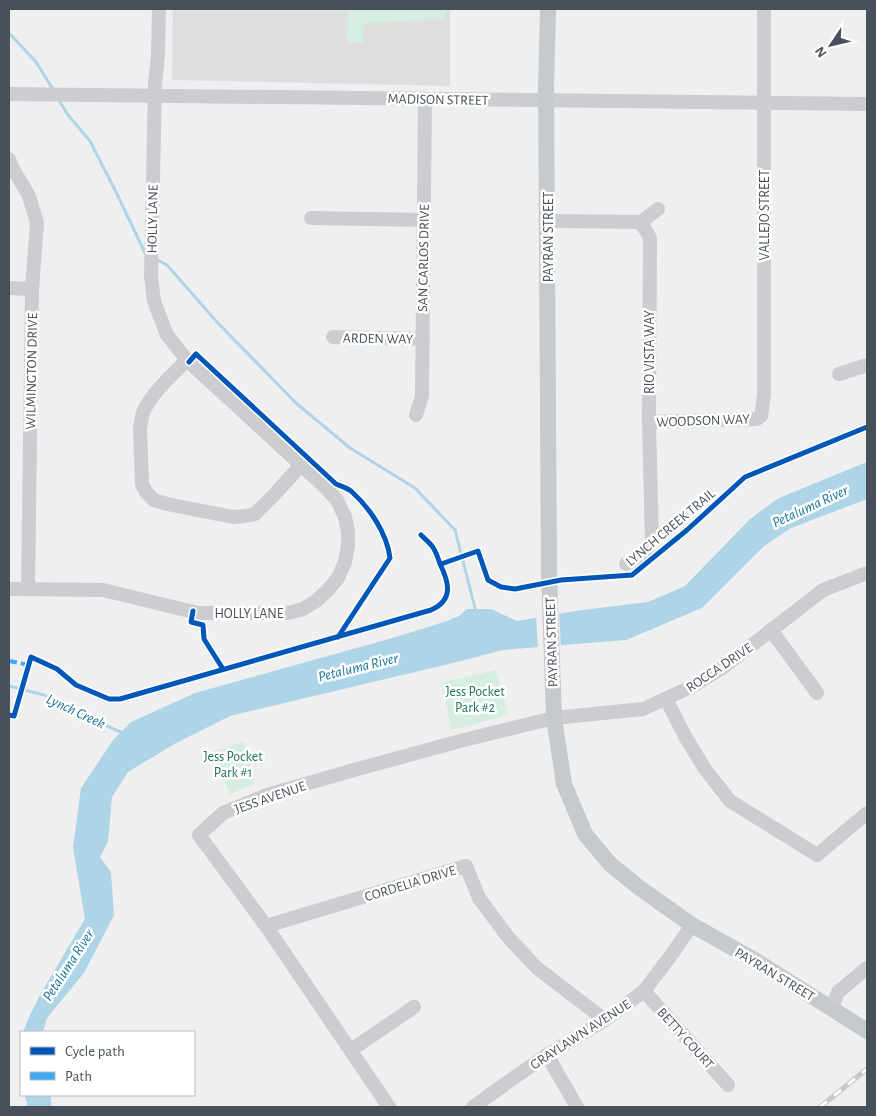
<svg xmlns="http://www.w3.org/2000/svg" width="876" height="1116" viewBox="0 0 876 1116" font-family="'Alegreya Sans',sans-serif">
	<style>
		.education { fill: #dededf }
		.green { fill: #d6ede1 }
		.water { fill: #aed5e7 }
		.pier { fill: #f0efef }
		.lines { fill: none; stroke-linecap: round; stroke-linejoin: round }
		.stream { stroke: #aed5e7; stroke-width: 3 }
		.minor { stroke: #cbcdd0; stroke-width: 14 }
		.major { stroke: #c7cacd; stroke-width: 16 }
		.rail-casing { stroke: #c6c7c9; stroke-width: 5 }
		.rail { stroke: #fff; stroke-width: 3; stroke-dasharray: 9; stroke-linecap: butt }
		.quiet { stroke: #3fa9f5; stroke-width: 4; stroke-dasharray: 8 4; stroke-linecap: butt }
		.cycleway-casing { stroke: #fff; stroke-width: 8 }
		.cycleway { stroke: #0057b8; stroke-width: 5 }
		.labels { text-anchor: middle; stroke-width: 5; stroke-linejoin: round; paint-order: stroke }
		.street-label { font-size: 14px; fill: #48505a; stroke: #fff }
		.park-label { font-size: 14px; fill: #1f7552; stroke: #fff }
		.water-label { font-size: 15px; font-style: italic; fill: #19749c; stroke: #fff }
	</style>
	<rect width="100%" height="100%" fill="#f0efef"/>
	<path class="education" d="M 173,9 L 450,9 L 450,86 L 172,80 Z"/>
	<g class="green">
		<path d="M 348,9 L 445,9 L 445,19 L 364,23 L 363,42 L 347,43 Z"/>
		<path d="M 496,670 L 508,715 L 452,730 L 441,683 Z"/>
		<path d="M 244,742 L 255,784 L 230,794 L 210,753 L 231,745 Z"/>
	</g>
	<g class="water">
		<path d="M 867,462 L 867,499 L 791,528 L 763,547 L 702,608 L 626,640 L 503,650 L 453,663 L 230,716 L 176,743 L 128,772 L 112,797 L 108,842 L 100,857 L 111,872 L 114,915 L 84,973 L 47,1018 L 43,1032 L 23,1032 L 29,1017 L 41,993 L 85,919 L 73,847 L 81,788 L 113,740 L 131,722 L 195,693 L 396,637 L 447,621 L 459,616 L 467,609 L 491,609 L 517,621 L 575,611 L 648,602 L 685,586 L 750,519 L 779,498 Z"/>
		<path d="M 25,1095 L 51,1095 L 51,1107 L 26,1107 L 27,1104 Z"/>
	</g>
	<path class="pier" d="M 559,611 L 561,648 L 538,649 L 536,615 Z"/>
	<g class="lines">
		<g class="stream">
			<path d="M 9,33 L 36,62 L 54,91"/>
			<path d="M 58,99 L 68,115 L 90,141 L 117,194 L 145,253 L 148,255"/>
			<path d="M 156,259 L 167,265 L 216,321 L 296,403 L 350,448 L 415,488 L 455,530 L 476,612"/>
			<path d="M 9,686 L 44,695 L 93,720 L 123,733"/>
		</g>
		<g class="minor">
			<path d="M 9,94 L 867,104"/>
			<path d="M 9,159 L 12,167 L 29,196 L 37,223 L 32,289 L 28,589"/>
			<path d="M 311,218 L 424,220"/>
			<path d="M 548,221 L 641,222 L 650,238 L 649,422 L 652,542 L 641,556 L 626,564"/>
			<path d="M 641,222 L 658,209"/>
			<path d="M 9,288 L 32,289"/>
			<path d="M 333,337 L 423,339"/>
			<path d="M 187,360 C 172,375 155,390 145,408 C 142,414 141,421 140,428 L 142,484 L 146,492 L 154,500 L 167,504 L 233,517 L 245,516 L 255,514 L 274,495 L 301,465"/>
			<path d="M 839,374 L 867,365"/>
			<path d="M 416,415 L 422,396 L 425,99"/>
			<path d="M 649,422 L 757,419 L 761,416 L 764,395 L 764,9"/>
			<path d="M 9,589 L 103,590 L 198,613 L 288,613 L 303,609 L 316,601 L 328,590 L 338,578 L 345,562 L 348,546 L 348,531 L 345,517 L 337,500 L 324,486 L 187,360 L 167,335 L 154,301 L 151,276 L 155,84 L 158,55 L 159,9"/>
			<path d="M 771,630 L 817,693"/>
			<path d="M 666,699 L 686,738 L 705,769 L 730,801 L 817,855 L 867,813"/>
			<path d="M 266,926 L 466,866 L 479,898 L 508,937 L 537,968 L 605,1020"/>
			<path d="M 644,991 L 728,1085"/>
			<path d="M 832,1008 L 838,992 L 867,968"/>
			<path d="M 351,1050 L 414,1007"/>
			<path d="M 547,1055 L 577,1107"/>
			<path d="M 389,1107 L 266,926 L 199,835 L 223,813 L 267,795 L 354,770 L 464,740 L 554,718 L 643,709 L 693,686 L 725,666 L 823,590 L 867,573"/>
			<path d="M 473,1107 L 515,1077 L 547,1055 L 605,1020 L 644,991 L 672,954 L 692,925"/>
		</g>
		<path class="major" d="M 548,9 L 546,89 L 549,574 L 554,718 L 564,784 L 585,834 L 610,864 L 641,889 L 692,925 L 758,962 L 867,1031"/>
		<g class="rail-casing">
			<path id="rail" d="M 820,1107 L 867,1069"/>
		</g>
		<use href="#rail" class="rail"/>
		<path class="quiet" d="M 9,661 L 29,665"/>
		<g class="cycleway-casing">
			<g id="cycleway">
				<path d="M 189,362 L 196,354 L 336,484 C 341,486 347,488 351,491 C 369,507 387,533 390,558 L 338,637"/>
				<path d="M 441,564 L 478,551 L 488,580 L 501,587 L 515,589 L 561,580 L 632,575 L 687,530 L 745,477 L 867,427"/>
				<path d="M 193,611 L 191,622 L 203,625 L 204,639 L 223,669"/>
				<path d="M 9,715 L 14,716 L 31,657 L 57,669 L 76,685 L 109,699 L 120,699 L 431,610 C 454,600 449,582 440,564 C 438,558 436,551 432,546 C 429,542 425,539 421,535"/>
			</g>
		</g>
		<use href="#cycleway" class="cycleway"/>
	</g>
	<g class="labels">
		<g class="street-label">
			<text transform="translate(438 99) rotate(1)" y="5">MADISON STREET</text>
			<text transform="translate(764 215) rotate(-90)" y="5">VALLEJO STREET</text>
			<text transform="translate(152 219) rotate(-89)" y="5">HOLLY LANE</text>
			<text transform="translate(548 237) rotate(-90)" y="5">PAYRAN STREET</text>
			<text transform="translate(423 258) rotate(-89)" y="5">SAN CARLOS DRIVE</text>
			<text transform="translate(378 338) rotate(1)" y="5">ARDEN WAY</text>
			<text transform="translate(649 352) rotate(-90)" y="5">RIO VISTA WAY</text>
			<text transform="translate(31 371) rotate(-89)" y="5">WILMINGTON DRIVE</text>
			<text transform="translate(703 420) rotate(-2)" y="5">WOODSON WAY</text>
			<text transform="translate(670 527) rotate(-40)" y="5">LYNCH CREEK TRAIL</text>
			<text x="249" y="618">HOLLY LANE</text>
			<text transform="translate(551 642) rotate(-92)" y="5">PAYRAN STREET</text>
			<text transform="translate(719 667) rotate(-34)" y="5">ROCCA DRIVE</text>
			<text transform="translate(270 797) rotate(-19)" y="5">JESS AVENUE</text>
			<text transform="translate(410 883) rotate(-17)" y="5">CORDELIA DRIVE</text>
			<text transform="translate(775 974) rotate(31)" y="5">PAYRAN STREET</text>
			<text transform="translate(580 1034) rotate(-33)" y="5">GRAYLAWN AVENUE</text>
			<text transform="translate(686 1038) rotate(48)" y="5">BETTY COURT</text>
		</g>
		<g class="park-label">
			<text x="475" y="696">Jess Pocket<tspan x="475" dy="16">Park #2</tspan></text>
			<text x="233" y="761">Jess Pocket<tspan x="233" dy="16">Park #1</tspan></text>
		</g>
		<g class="water-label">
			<text transform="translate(810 506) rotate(-25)" y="5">Petaluma River</text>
			<text transform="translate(358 667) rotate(-14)" y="5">Petaluma River</text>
			<text transform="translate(76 711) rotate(25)" y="5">Lynch Creek</text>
			<text transform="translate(68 965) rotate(-57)" y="5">Petaluma River</text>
		</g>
	</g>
	<rect width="876" height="1116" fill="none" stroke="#48505a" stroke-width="20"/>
	<rect x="20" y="1031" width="175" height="65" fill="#ffffff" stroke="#b6b9bd"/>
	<rect x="30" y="1047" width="25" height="8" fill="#0057b8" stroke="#b6b9bd"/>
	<text x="65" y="1056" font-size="15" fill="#48505a">Cycle path</text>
	<rect x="30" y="1072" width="25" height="8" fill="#3fa9f5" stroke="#b6b9bd"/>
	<text x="65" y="1081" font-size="15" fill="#48505a">Path</text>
	<g transform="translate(831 45) rotate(235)" stroke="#ffffff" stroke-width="4" paint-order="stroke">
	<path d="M0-4L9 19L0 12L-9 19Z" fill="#48505a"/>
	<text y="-8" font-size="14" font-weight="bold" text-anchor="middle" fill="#48505a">N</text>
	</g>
</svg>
